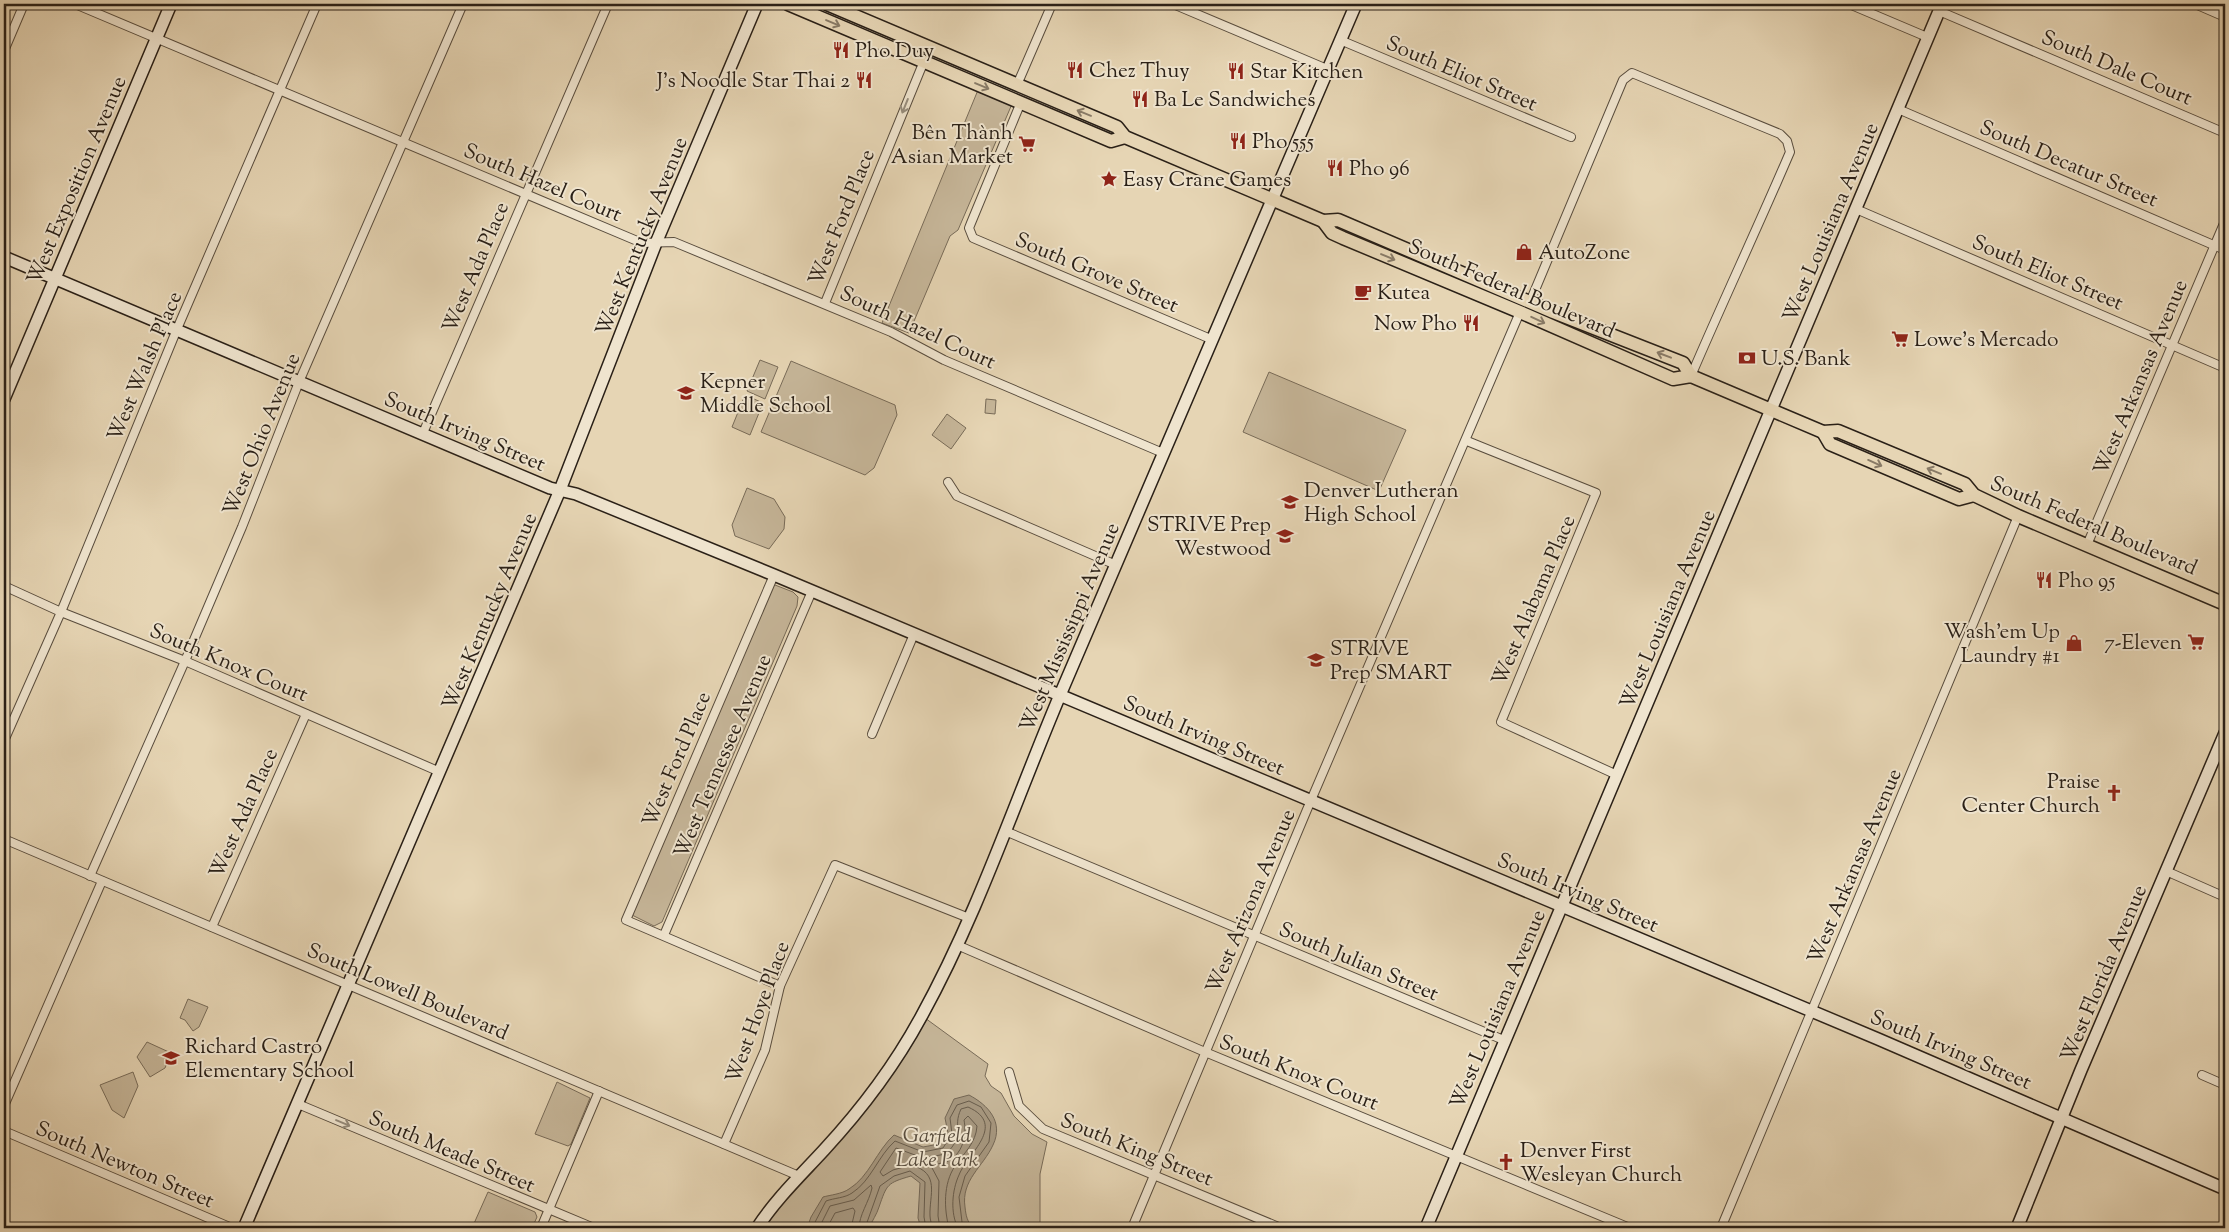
<svg xmlns="http://www.w3.org/2000/svg" width="2229" height="1232" viewBox="0 0 2229 1232" font-family="'Sorts Mill Goudy',serif">
	<style>
		.green { fill: #c6b699; stroke: #786b58 }
		.water { fill: #a6977f; stroke: #746755 }
		.lines { fill: none; stroke-linecap: round; stroke-linejoin: round }
		.shore { stroke: #685c4b; stroke-width: 1 }
		.street-casing { stroke: #594d3e; stroke-width: 10 }
		.secondary-casing { stroke: #2a2017; stroke-width: 14 }
		.primary-casing { stroke: #2a2017; stroke-width: 15 }
		.street { stroke: #efe4ce; stroke-width: 8 }
		.secondary { stroke: #efe4ce; stroke-width: 11 }
		.primary { stroke: #e6d5b4; stroke-width: 12 }
		.oneway { stroke: #887a66 }
		.oneway2 { stroke: #968c7c }
		.labels { text-anchor: middle; stroke-width: 4; stroke-linejoin: round; paint-order: stroke }
		.poi-label { font-size: 21px; fill: #2a2017; stroke: #efe4ce; text-anchor: start }
		.street-label { font-size: 21px; fill: #2a2017; stroke: #efe4ce }
		.park-label { font-size: 21px; font-style: italic; fill: #594d3e; stroke: #efe4ce }
	</style>
	<rect width="100%" height="100%" fill="#e6d5b4"/>
	<filter id="stains"><feTurbulence type="fractalNoise" baseFrequency=".004" numOctaves="4"/><feColorMatrix values="0 0 0 0 .2 0 0 0 0 .09 0 0 0 0 .02 0 0 0 .5 -.17"/></filter>
	<radialGradient id="worn" r=".72"><stop offset=".6" stop-color="#630" stop-opacity="0"/><stop offset="1" stop-color="#630" stop-opacity=".3"/></radialGradient>
	<g class="green">
		<path d="M 978,90 L 1012,104 L 958,230 L 950,236 L 909,333 L 882,323 Z"/>
		<path d="M 760,360 L 778,367 L 765,399 L 747,391 Z"/>
		<path d="M 791,361 L 895,405 L 897,415 L 874,468 L 865,475 L 761,432 Z"/>
		<path d="M 1269,372 L 1406,430 L 1379,491 L 1243,432 Z"/>
		<path d="M 745,395 L 763,403 L 750,435 L 732,427 Z"/>
		<path d="M 986,399 L 996,400 L 995,414 L 985,413 Z"/>
		<path d="M 947,414 L 966,428 L 951,449 L 932,435 Z"/>
		<path d="M 747,488 L 774,499 L 785,517 L 784,529 L 769,549 L 735,536 L 732,525 Z"/>
		<path d="M 775,585 L 793,592 L 798,597 L 797,606 L 662,922 L 654,926 L 632,915 L 771,586 Z"/>
		<path d="M 188,999 L 208,1007 L 199,1027 L 193,1031 L 185,1020 L 180,1018 Z"/>
		<path d="M 925,1018 L 988,1064 L 985,1076 L 991,1086 L 1001,1093 L 1014,1116 L 1032,1134 L 1047,1142 L 1040,1174 L 1040,1228 L 765,1228 L 776,1210 C 829,1150 892,1091 925,1018 Z"/>
		<path d="M 147,1042 L 171,1053 L 165,1068 L 150,1077 L 137,1057 Z"/>
		<path d="M 133,1072 L 138,1086 L 124,1118 L 112,1110 L 100,1085 Z"/>
		<path d="M 557,1082 L 590,1098 L 571,1144 L 568,1146 L 535,1134 Z"/>
		<path d="M 488,1192 L 535,1212 L 537,1217 L 532,1228 L 472,1228 Z"/>
	</g>
	<path class="water" d="M 969,1095 C 988,1105 1004,1122 993,1145 C 983,1167 961,1180 965,1207 C 966,1216 967,1221 973,1228 L 921,1228 L 918,1218 L 920,1183 L 911,1176 C 887,1183 887,1184 879,1207 C 877,1214 872,1221 869,1228 L 807,1228 L 811,1217 L 823,1197 C 830,1195 842,1194 849,1189 C 869,1177 877,1150 894,1135 L 923,1147 L 939,1144 L 948,1133 L 945,1118 L 954,1099 Z"/>
	<g class="lines">
		<g class="shore">
			<path d="M 812,1228 L 826,1201 C 834,1198 845,1198 852,1193 C 871,1181 878,1156 895,1141 L 923,1152 L 943,1148 L 952,1134 L 950,1118 L 957,1105 L 969,1101 L 981,1107 L 991,1123 L 989,1142 L 965,1176 L 959,1197 L 962,1222 L 966,1228"/>
			<path d="M 819,1228 L 830,1206 L 854,1200 L 871,1185 L 872,1188 C 869,1202 859,1215 859,1228"/>
			<path d="M 827,1228 L 835,1213 L 853,1208 L 855,1211 L 851,1228"/>
			<path d="M 865,1228 L 880,1186 L 894,1176 L 910,1171 L 925,1182 L 924,1217 L 926,1228"/>
			<path d="M 932,1228 C 932,1224 930,1220 930,1216 C 929,1195 941,1173 911,1165 L 893,1170 L 883,1176 L 880,1172 L 896,1148 L 923,1158 L 946,1154 C 966,1134 952,1128 961,1109 L 968,1107 C 1008,1125 967,1154 959,1175 C 952,1190 950,1213 958,1228"/>
			<path d="M 940,1228 L 938,1216 L 939,1181 L 931,1166 C 936,1163 941,1164 946,1162 C 963,1155 967,1135 964,1120 L 968,1116 L 977,1126 C 976,1143 964,1153 955,1166 C 943,1184 944,1209 949,1228"/>
		</g>
		<g class="street-casing">
			<g id="street">
				<path d="M 75,4 L 642,243 L 674,242 L 891,332 L 944,360 L 1163,453"/>
				<path d="M 1173,4 L 1327,69"/>
				<path d="M 1849,4 L 1927,37"/>
				<path d="M 2195,4 L 2225,17"/>
				<path d="M 1939,11 L 2225,133"/>
				<path d="M 1340,40 L 1571,137"/>
				<path d="M 4,51 L 24,4"/>
				<path d="M 1017,85 L 1052,4"/>
				<path d="M 1021,102 L 971,223 L 969,228 L 973,238 L 1213,340"/>
				<path d="M 1898,109 L 2225,250"/>
				<path d="M 1856,209 L 2225,368"/>
				<path d="M 1530,302 L 1623,80 L 1632,73 L 1780,134 L 1787,141 L 1790,152 C 1758,227 1723,301 1691,376"/>
				<path d="M 825,303 L 924,61"/>
				<path d="M 423,433 L 608,4"/>
				<path d="M 1467,441 L 1596,493 L 1501,722 L 1617,775"/>
				<path d="M 948,482 L 957,496 L 1116,565"/>
				<path d="M 2087,545 L 2225,221"/>
				<path d="M 774,575 L 626,920 L 780,986"/>
				<path d="M 4,586 L 61,612 L 185,661 L 440,772"/>
				<path d="M 872,734 L 914,634"/>
				<path d="M 4,741 L 61,612 L 177,329 L 317,4"/>
				<path d="M 1005,831 L 1506,1041"/>
				<path d="M 4,839 L 799,1176"/>
				<path d="M 2166,871 L 2225,897"/>
				<path d="M 90,876 L 185,661 L 242,527 L 299,382 L 463,4"/>
				<path d="M 212,927 L 306,714"/>
				<path d="M 664,935 L 812,591"/>
				<path d="M 957,945 L 1205,1052 L 1630,1228"/>
				<path d="M 1009,1072 L 1019,1106 L 1043,1129 L 1281,1228"/>
				<path d="M 2202,1075 L 2225,1085"/>
				<path d="M 298,1104 L 594,1228"/>
				<path d="M 4,1106 L 102,881"/>
				<path d="M 4,1131 L 232,1228"/>
				<path d="M 724,1144 L 765,1050 L 780,986 L 835,865 L 969,918"/>
				<path d="M 541,1228 L 599,1091"/>
				<path d="M 1132,1228 L 1306,812 L 1520,312"/>
				<path d="M 1721,1228 L 2018,516"/>
			</g>
		</g>
		<g class="secondary-casing">
			<g id="secondary">
				<path d="M 4,257 L 550,488 L 576,494 L 774,575 L 1878,1039 L 2225,1189"/>
				<path d="M 4,399 L 171,4"/>
				<path d="M 244,1228 L 560,490 L 656,243 L 757,4"/>
				<path d="M 757,1228 C 776,1199 800,1176 824,1150 C 861,1110 895,1065 921,1017 C 979,912 1016,798 1063,688 C 1160,460 1258,232 1356,4"/>
				<path d="M 1426,1228 L 1942,4"/>
				<path d="M 2017,1228 L 2081,1070 L 2225,733"/>
			</g>
		</g>
		<g class="primary-casing">
			<g id="primary">
				<path d="M 788,4 L 1111,141 L 1125,137"/>
				<path d="M 827,4 L 1117,127 L 1125,137 L 1323,221 L 1338,220 L 1553,312 L 1683,363 L 1691,376"/>
				<path d="M 1323,221 L 1332,233 L 1343,238 L 1520,312 L 1673,379 L 1691,376 L 1823,432 L 1838,431 L 1965,484 L 1974,495 L 2018,516 L 2225,604"/>
				<path d="M 1823,432 L 1830,444 L 1959,499 L 1974,495"/>
			</g>
		</g>
		<use href="#street" class="street"/>
		<use href="#secondary" class="secondary"/>
		<use href="#primary" class="primary"/>
	</g>
	<defs><path id="oneway-shaft" d="M-6 0H5M1.5-3L5.5 0L1.5 3" fill="none" stroke-width="1.6" stroke-linecap="round" stroke-linejoin="round" transform="scale(1.25)"/></defs>
	<g class="oneway">
		<use href="#oneway-shaft" transform="translate(833 23) rotate(23)"/>
		<use href="#oneway-shaft" transform="translate(982 86) rotate(23)"/>
		<use href="#oneway-shaft" transform="translate(1084 113) rotate(-158)"/>
		<use href="#oneway-shaft" transform="translate(1388 257) rotate(23)"/>
		<use href="#oneway-shaft" transform="translate(1538 320) rotate(25)"/>
		<use href="#oneway-shaft" transform="translate(1664 355) rotate(-159)"/>
		<use href="#oneway-shaft" transform="translate(1875 463) rotate(24)"/>
		<use href="#oneway-shaft" transform="translate(1934 471) rotate(-158)"/>
	</g>
	<g class="oneway2">
		<use href="#oneway-shaft" transform="translate(905 106) rotate(112)"/>
		<use href="#oneway-shaft" transform="translate(343 1123) rotate(23)"/>
	</g>
	<defs>
		<g id="restaurant-bare" transform="scale(1.35)"><path d="M-5-6h1v4h1v-4h1v4h1v-4h1v5L-1.5 .5V6h-2V.5L-5-1ZM5-6V6H3V1.5H1.5Q1.5-4 5-6Z" fill="#8f2418" stroke="#efe4ce" stroke-width="2.5" paint-order="stroke"/></g>
		<g id="supermarket-bare" transform="scale(1.35)"><path d="M-6-5.5h2.5l.6 2H6L4.5 2H-2.5L-4.4-4H-6ZM-1.5 3.2a1.3 1.3 0 1 0 .1 0ZM3 3.2a1.3 1.3 0 1 0 .1 0Z" fill="#8f2418" stroke="#efe4ce" stroke-width="2.5" paint-order="stroke"/></g>
		<g id="sight-bare" transform="scale(1.35)"><path d="M0-6L1.8-2.2L6-1.7L2.9 1.2L3.7 5.4L0 3.3L-3.7 5.4L-2.9 1.2L-6-1.7L-1.8-2.2Z" fill="#8f2418" stroke="#efe4ce" stroke-width="2.5" paint-order="stroke"/></g>
		<g id="shop-bare" transform="scale(1.35)"><path d="M-5-2.5h2.3a2.7 3.5 0 0 1 5.4 0H5L5.5 6h-11ZM-1.5-2.5h3a1.5 2.3 0 0 0-3 0Z" fill="#8f2418" stroke="#efe4ce" stroke-width="2.5" paint-order="stroke"/></g>
		<g id="cafe-bare" transform="scale(1.35)"><path d="M-5.5-4.5H6V0H3Q3 3.5 0 3.5H-2.5Q-5.5 3.5-5.5 0ZM3-3.2v2h1.7v-2ZM-6 4.5H4V6H-6Z" fill="#8f2418" stroke="#efe4ce" stroke-width="2.5" paint-order="stroke"/></g>
		<g id="bank-bare" transform="scale(1.35)"><path d="M-6-4H6V4H-6ZM0-2.3a2.3 2.3 0 1 0 0 4.6a2.3 2.3 0 1 0 0-4.6Z" fill="#8f2418" stroke="#efe4ce" stroke-width="2.5" paint-order="stroke"/></g>
		<g id="school-bare" transform="scale(1.35)"><path d="M0-5L7-2L0 1L-7-2ZM-4 1L0 2.5L4 1V4Q0 6-4 4Z" fill="#8f2418" stroke="#efe4ce" stroke-width="2.5" paint-order="stroke"/></g>
		<g id="church-bare" transform="scale(1.35)"><path d="M-1.2-6h2.4v3.5h3.3v2.4h-3.3V6h-2.4V-.1h-3.3v-2.4h3.3Z" fill="#8f2418" stroke="#efe4ce" stroke-width="2.5" paint-order="stroke"/></g>
	</defs>
	<g fill-rule="evenodd">
		<use href="#restaurant-bare" x="841" y="50"/>
		<use href="#restaurant-bare" x="1075" y="70"/>
		<use href="#restaurant-bare" x="1236" y="71"/>
		<use href="#restaurant-bare" x="864" y="80"/>
		<use href="#restaurant-bare" x="1140" y="99"/>
		<use href="#restaurant-bare" x="1238" y="141"/>
		<use href="#supermarket-bare" x="1027" y="144"/>
		<use href="#restaurant-bare" x="1335" y="168"/>
		<use href="#sight-bare" x="1109" y="179"/>
		<use href="#shop-bare" x="1524" y="252"/>
		<use href="#cafe-bare" x="1363" y="292"/>
		<use href="#restaurant-bare" x="1471" y="323"/>
		<use href="#supermarket-bare" x="1900" y="339"/>
		<use href="#bank-bare" x="1747" y="358"/>
		<use href="#school-bare" x="686" y="393"/>
		<use href="#school-bare" x="1290" y="502"/>
		<use href="#school-bare" x="1285" y="536"/>
		<use href="#restaurant-bare" x="2044" y="580"/>
		<use href="#supermarket-bare" x="2196" y="642"/>
		<use href="#shop-bare" x="2074" y="643"/>
		<use href="#school-bare" x="1316" y="660"/>
		<use href="#church-bare" x="2114" y="793"/>
		<use href="#school-bare" x="171" y="1058"/>
		<use href="#church-bare" x="1506" y="1162"/>
	</g>
	<g class="labels">
		<g class="poi-label">
			<text x="855" y="57">Pho Duy</text>
			<text x="1089" y="77">Chez Thuy</text>
			<text x="1250" y="78">Star Kitchen</text>
			<text x="850" y="87" text-anchor="end">J's Noodle Star Thai 2</text>
			<text x="1154" y="106">Ba Le Sandwiches</text>
			<text x="1013" y="139" text-anchor="end">Bên Thành<tspan x="1013" dy="24">Asian Market</tspan></text>
			<text x="1252" y="148">Pho 555</text>
			<text x="1349" y="175">Pho 96</text>
			<text x="1123" y="186">Easy Crane Games</text>
			<text x="1538" y="259">AutoZone</text>
			<text x="1377" y="299">Kutea</text>
			<text x="1457" y="330" text-anchor="end">Now Pho</text>
			<text x="1914" y="346">Lowe's Mercado</text>
			<text x="1761" y="365">U.S. Bank</text>
			<text x="700" y="388">Kepner<tspan x="700" dy="24">Middle School</tspan></text>
			<text x="1304" y="497">Denver Lutheran<tspan x="1304" dy="24">High School</tspan></text>
			<text x="1271" y="531" text-anchor="end">STRIVE Prep<tspan x="1271" dy="24">Westwood</tspan></text>
			<text x="2058" y="587">Pho 95</text>
			<text x="2060" y="638" text-anchor="end">Wash'em Up<tspan x="2060" dy="24">Laundry #1</tspan></text>
			<text x="2182" y="649" text-anchor="end">7-Eleven</text>
			<text x="1330" y="655">STRIVE<tspan x="1330" dy="24">Prep SMART</tspan></text>
			<text x="2100" y="788" text-anchor="end">Praise<tspan x="2100" dy="24">Center Church</tspan></text>
			<text x="185" y="1053">Richard Castro<tspan x="185" dy="24">Elementary School</tspan></text>
			<text x="1520" y="1157">Denver First<tspan x="1520" dy="24">Wesleyan Church</tspan></text>
		</g>
		<g class="street-label">
			<text transform="translate(2117 67) rotate(23)" y="7">South Dale Court</text>
			<text transform="translate(1462 73) rotate(23)" y="7">South Eliot Street</text>
			<text transform="translate(2069 163) rotate(23)" y="7">South Decatur Street</text>
			<text transform="translate(76 180) rotate(-67)" y="7">West Exposition Avenue</text>
			<text transform="translate(543 182) rotate(23)" y="7">South Hazel Court</text>
			<text transform="translate(841 217) rotate(-68)" y="7">West Ford Place</text>
			<text transform="translate(1830 222) rotate(-67)" y="7">West Louisiana Avenue</text>
			<text transform="translate(641 236) rotate(-68)" y="7">West Kentucky Avenue</text>
			<text transform="translate(475 267) rotate(-67)" y="7">West Ada Place</text>
			<text transform="translate(1097 272) rotate(23)" y="7">South Grove Street</text>
			<text transform="translate(2048 272) rotate(23)" y="7">South Eliot Street</text>
			<text transform="translate(1512 288) rotate(23)" y="7">South Federal Boulevard</text>
			<text transform="translate(918 327) rotate(25)" y="7">South Hazel Court</text>
			<text transform="translate(144 366) rotate(-67)" y="7">West Walsh Place</text>
			<text transform="translate(2140 377) rotate(-67)" y="7">West Arkansas Avenue</text>
			<text transform="translate(465 431) rotate(23)" y="7">South Irving Street</text>
			<text transform="translate(261 434) rotate(-68)" y="7">West Ohio Avenue</text>
			<text transform="translate(2094 525) rotate(23)" y="7">South Federal Boulevard</text>
			<text transform="translate(1533 600) rotate(-67)" y="7">West Alabama Place</text>
			<text transform="translate(1667 609) rotate(-67)" y="7">West Louisiana Avenue</text>
			<text transform="translate(489 611) rotate(-67)" y="7">West Kentucky Avenue</text>
			<text transform="translate(1069 627) rotate(-67)" y="7">West Mississippi Avenue</text>
			<text transform="translate(229 662) rotate(23)" y="7">South Knox Court</text>
			<text transform="translate(1204 735) rotate(23)" y="7">South Irving Street</text>
			<text transform="translate(722 756) rotate(-67)" y="7">West Tennessee Avenue</text>
			<text transform="translate(676 759) rotate(-67)" y="7">West Ford Place</text>
			<text transform="translate(243 813) rotate(-66)" y="7">West Ada Place</text>
			<text transform="translate(1854 866) rotate(-67)" y="7">West Arkansas Avenue</text>
			<text transform="translate(1578 892) rotate(23)" y="7">South Irving Street</text>
			<text transform="translate(1250 901) rotate(-67)" y="7">West Arizona Avenue</text>
			<text transform="translate(1359 961) rotate(23)" y="7">South Julian Street</text>
			<text transform="translate(2103 973) rotate(-67)" y="7">West Florida Avenue</text>
			<text transform="translate(408 991) rotate(23)" y="7">South Lowell Boulevard</text>
			<text transform="translate(1497 1009) rotate(-67)" y="7">West Louisiana Avenue</text>
			<text transform="translate(757 1012) rotate(-70)" y="7">West Hoye Place</text>
			<text transform="translate(1951 1049) rotate(23)" y="7">South Irving Street</text>
			<text transform="translate(1299 1072) rotate(22)" y="7">South Knox Court</text>
			<text transform="translate(1137 1149) rotate(22)" y="7">South King Street</text>
			<text transform="translate(452 1151) rotate(23)" y="7">South Meade Street</text>
			<text transform="translate(125 1164) rotate(23)" y="7">South Newton Street</text>
		</g>
		<g class="park-label">
			<text x="937" y="1142">Garfield<tspan x="937" dy="24">Lake Park</tspan></text>
		</g>
	</g>
	<rect width="2229" height="1232" fill="none" stroke="#e6d5b4" stroke-width="20"/>
	<rect x="5" y="5" width="2219" height="1222" fill="none" stroke="#2a2017" stroke-width="2.5"/>
	<rect x="10" y="10" width="2209" height="1212" fill="none" stroke="#2a2017"/>
	<rect width="100%" height="100%" filter="url(#stains)"/>
	<rect width="100%" height="100%" fill="url(#worn)"/>
</svg>
